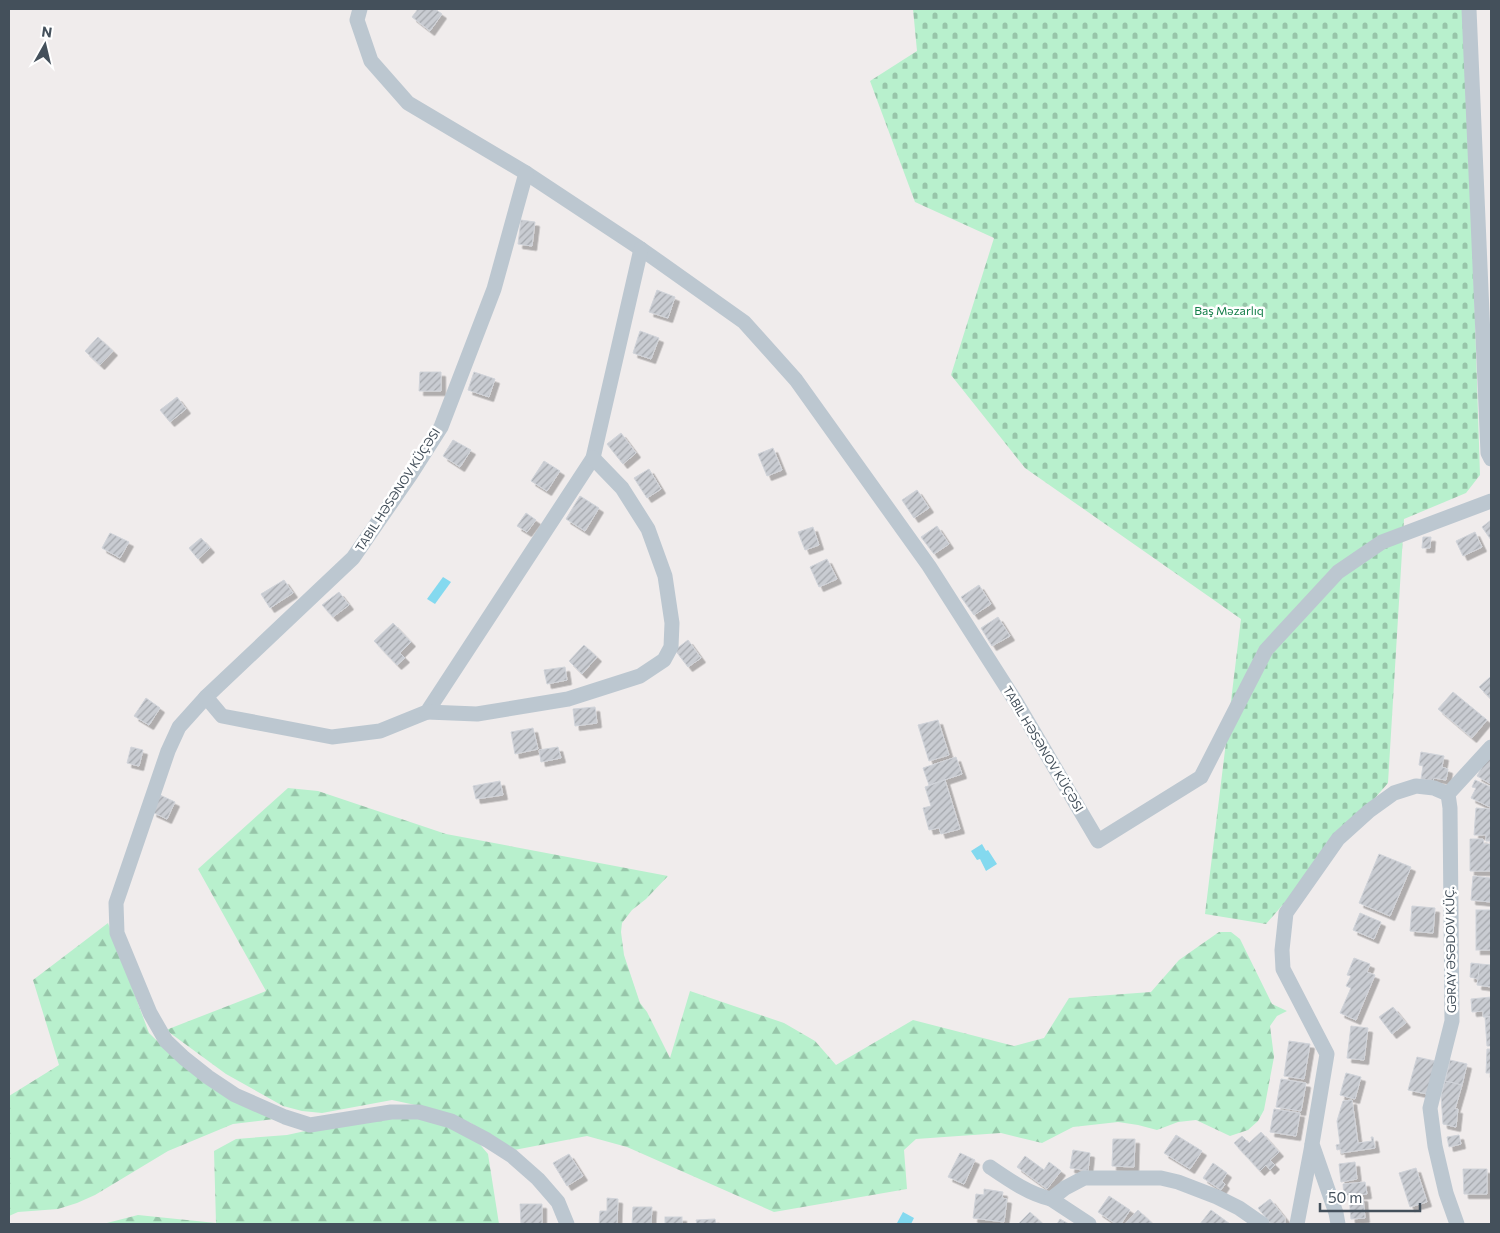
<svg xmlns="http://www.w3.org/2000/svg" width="1500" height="1233" viewBox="0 0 1500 1233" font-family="Commissioner,sans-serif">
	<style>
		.forest { fill: url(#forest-firs) }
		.cemetery { fill: url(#cemetery-stones) }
		.water { fill: #84d9ef }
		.building { fill: url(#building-hatch); stroke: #d0d3d9; filter: url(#shadow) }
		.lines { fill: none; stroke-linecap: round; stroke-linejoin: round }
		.minor { stroke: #bcc7d0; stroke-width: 15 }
		.labels { text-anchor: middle; stroke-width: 5; stroke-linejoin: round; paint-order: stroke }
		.park-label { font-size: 12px; fill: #137e48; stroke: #fff }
		.street-label { font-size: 12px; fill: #44505b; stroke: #fff }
	</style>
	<defs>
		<pattern id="forest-firs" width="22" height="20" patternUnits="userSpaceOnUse" patternTransform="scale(1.25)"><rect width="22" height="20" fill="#b8f0cd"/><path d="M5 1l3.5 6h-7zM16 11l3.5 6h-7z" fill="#97c5a9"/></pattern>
		<pattern id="cemetery-stones" width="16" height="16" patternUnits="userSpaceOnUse" patternTransform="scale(1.25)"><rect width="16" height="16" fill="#b8f0cd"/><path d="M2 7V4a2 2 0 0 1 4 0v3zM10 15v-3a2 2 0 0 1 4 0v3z" fill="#97c5a9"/></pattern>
		<pattern id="building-hatch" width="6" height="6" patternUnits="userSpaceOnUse" patternTransform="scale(1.25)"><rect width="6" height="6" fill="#c9ccd2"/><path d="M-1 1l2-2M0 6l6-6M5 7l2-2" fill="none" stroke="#a5a8ad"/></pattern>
		<filter id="shadow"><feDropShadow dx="4.5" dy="4.5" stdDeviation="0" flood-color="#0004"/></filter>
	</defs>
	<rect width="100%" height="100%" fill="#f0ecec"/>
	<g class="forest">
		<path d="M 288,788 L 318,791 L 446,834 L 668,876 L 646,899 L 632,910 L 622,923 L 621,932 L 624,955 L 640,1003 L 647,1012 L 670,1058 L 690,991 L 784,1023 L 815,1041 L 836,1065 L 913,1020 L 1014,1046 L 1044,1038 L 1069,998 L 1151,992 L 1179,960 L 1219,932 L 1231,932 L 1240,939 L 1272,1004 L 1287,1011 L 1277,1016 L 1270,1026 L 1274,1057 L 1264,1110 L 1258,1121 L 1248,1130 L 1230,1136 L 1196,1120 L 1178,1122 L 1157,1130 L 1138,1125 L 1118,1122 L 1073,1127 L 1042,1143 L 1001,1133 L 916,1139 L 904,1150 L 907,1189 L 774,1212 L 627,1147 L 587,1136 L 509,1151 L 471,1123 L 434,1109 L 392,1100 L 322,1113 L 302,1111 L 283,1106 L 226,1074 L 166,1030 L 266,991 L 198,869 Z"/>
		<path d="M 108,923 L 149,1033 L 182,1065 L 282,1118 L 233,1124 L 168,1151 L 95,1195 L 77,1203 L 58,1209 L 18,1212 L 9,1216 L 9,1096 L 59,1065 L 33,980 Z"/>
		<path d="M 369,1117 L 418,1117 L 448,1127 L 478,1142 L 488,1154 L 499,1224 L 103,1224 L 138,1215 L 216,1223 L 214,1151 L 236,1139 L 287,1135 Z"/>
	</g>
	<path class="cemetery" d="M 913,9 L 1465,9 L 1480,475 L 1466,493 L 1404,519 L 1388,783 L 1266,924 L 1205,914 L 1241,619 L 1025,468 L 951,375 L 994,238 L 915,202 L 870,81 L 917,51 Z"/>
	<g class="water">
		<path d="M 443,577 L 451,582 L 435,604 L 427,599 Z"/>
		<path d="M 982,844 L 986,851 L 988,850 L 997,864 L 986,871 L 980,859 L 977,860 L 971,851 Z"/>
		<path d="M 903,1212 L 914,1218 L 911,1224 L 897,1223 Z"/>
	</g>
	<g class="building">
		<path d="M 418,9 L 435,9 L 442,14 L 430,31 L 412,17 Z"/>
		<path d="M 521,220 L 535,222 L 532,246 L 518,244 Z"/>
		<path d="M 657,290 L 675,297 L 668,318 L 649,312 Z"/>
		<path d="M 640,331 L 659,338 L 651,359 L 633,353 Z"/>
		<path d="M 98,337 L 113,351 L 100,365 L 85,351 Z"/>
		<path d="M 420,372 L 441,372 L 441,391 L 419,391 Z"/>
		<path d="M 474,372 L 495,379 L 489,397 L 468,390 Z"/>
		<path d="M 177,397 L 186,409 L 170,422 L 160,410 Z"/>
		<path d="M 621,433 L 636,453 L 623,464 L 607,444 Z"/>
		<path d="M 453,440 L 471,450 L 460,467 L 443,456 Z"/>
		<path d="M 773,448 L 782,470 L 767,476 L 758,454 Z"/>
		<path d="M 544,461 L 560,471 L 547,491 L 531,481 Z"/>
		<path d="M 649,469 L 661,489 L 647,498 L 634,478 Z"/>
		<path d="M 917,490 L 929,508 L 914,518 L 902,500 Z"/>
		<path d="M 580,496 L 599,508 L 585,531 L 566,519 Z"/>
		<path d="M 526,513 L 536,520 L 527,532 L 517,526 Z"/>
		<path d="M 1491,520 L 1491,540 L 1482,527 Z"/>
		<path d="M 937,526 L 949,544 L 934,554 L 921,537 Z"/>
		<path d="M 813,527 L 819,545 L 805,550 L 798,532 Z"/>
		<path d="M 1475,532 L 1482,547 L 1463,556 L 1456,541 Z"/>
		<path d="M 110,533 L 129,542 L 120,558 L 102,548 Z"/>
		<path d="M 1423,537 L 1431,537 L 1430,548 L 1422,548 Z"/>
		<path d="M 201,538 L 210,548 L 198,559 L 189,548 Z"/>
		<path d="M 827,559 L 837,579 L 819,587 L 810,567 Z"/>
		<path d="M 284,580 L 293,593 L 270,608 L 261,594 Z"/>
		<path d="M 979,585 L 991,604 L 974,615 L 961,597 Z"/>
		<path d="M 339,592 L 349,605 L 333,617 L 322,605 Z"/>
		<path d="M 998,617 L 1010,636 L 992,646 L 981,628 Z"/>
		<path d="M 393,623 L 411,642 L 400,653 L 405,658 L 397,665 L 374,641 Z"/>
		<path d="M 688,640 L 701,658 L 688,667 L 675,650 Z"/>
		<path d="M 584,645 L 597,657 L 582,674 L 569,661 Z"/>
		<path d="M 565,667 L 567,680 L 547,684 L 544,670 Z"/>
		<path d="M 1490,677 L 1491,678 L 1491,699 L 1479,687 Z"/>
		<path d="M 1453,692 L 1487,720 L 1472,738 L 1438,709 Z"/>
		<path d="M 146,698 L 160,708 L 149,725 L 134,716 Z"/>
		<path d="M 595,707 L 597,723 L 575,726 L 573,709 Z"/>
		<path d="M 938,720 L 949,755 L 929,761 L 918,725 Z"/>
		<path d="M 533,728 L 538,749 L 515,754 L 511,732 Z"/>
		<path d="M 131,747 L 143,750 L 139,766 L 127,763 Z"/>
		<path d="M 558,747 L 561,758 L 541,762 L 539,750 Z"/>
		<path d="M 1421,752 L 1444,756 L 1442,767 L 1448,769 L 1446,780 L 1434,778 L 1433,781 L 1421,779 L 1423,766 L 1419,765 Z"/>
		<path d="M 1490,753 L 1491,754 L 1491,784 L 1477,776 Z"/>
		<path d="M 956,757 L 962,774 L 929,785 L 923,768 Z"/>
		<path d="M 945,780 L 960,829 L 941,834 L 939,828 L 929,830 L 923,808 L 931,806 L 925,787 Z"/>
		<path d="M 1475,780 L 1491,787 L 1490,807 L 1471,798 L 1476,788 L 1472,787 Z"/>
		<path d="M 500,781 L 503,795 L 476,799 L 473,786 Z"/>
		<path d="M 160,795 L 175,802 L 167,819 L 152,812 Z"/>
		<path d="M 1476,808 L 1491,809 L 1491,841 L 1486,841 L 1486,835 L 1474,835 Z"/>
		<path d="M 1470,839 L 1483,839 L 1484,844 L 1491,844 L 1491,871 L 1470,871 Z"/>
		<path d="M 1379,854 L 1411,867 L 1390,916 L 1359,903 Z"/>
		<path d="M 1473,876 L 1491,878 L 1491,902 L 1471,900 Z"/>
		<path d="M 1412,906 L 1435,908 L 1433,933 L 1410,931 Z"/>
		<rect x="1476" y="910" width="15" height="40"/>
		<path d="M 1360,913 L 1381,922 L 1374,939 L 1353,930 Z"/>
		<path d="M 1354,958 L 1370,964 L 1367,972 L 1375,975 L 1356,1020 L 1340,1013 L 1351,988 L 1346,986 L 1351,976 L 1347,975 Z"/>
		<path d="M 1471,963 L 1480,964 L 1478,979 L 1470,977 Z"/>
		<path d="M 1480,964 L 1491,965 L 1491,987 L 1477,985 Z"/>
		<path d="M 1491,997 L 1491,1016 L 1483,1017 L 1483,1011 L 1472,1012 L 1471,999 Z"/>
		<path d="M 1393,1007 L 1406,1023 L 1392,1034 L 1379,1017 Z"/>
		<path d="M 1485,1017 L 1491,1017 L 1491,1046 L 1487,1046 Z"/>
		<path d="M 1351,1026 L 1368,1028 L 1364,1060 L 1347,1058 Z"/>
		<path d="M 1289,1041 L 1310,1044 L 1304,1079 L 1284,1076 Z"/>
		<path d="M 1487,1049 L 1491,1049 L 1491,1073 L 1486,1073 Z"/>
		<path d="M 1417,1057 L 1435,1061 L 1427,1094 L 1408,1090 Z"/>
		<path d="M 1450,1060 L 1467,1064 L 1462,1085 L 1445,1081 Z"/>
		<path d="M 1346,1073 L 1361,1077 L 1355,1099 L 1340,1095 Z"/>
		<path d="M 1281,1079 L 1306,1083 L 1301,1111 L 1276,1107 Z"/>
		<path d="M 1445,1081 L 1462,1085 L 1455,1109 L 1458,1109 L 1456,1127 L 1443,1124 L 1441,1096 Z"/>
		<path d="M 1352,1100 L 1358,1143 L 1372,1141 L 1371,1137 L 1373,1137 L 1375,1148 L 1341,1153 L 1341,1149 L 1337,1150 L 1336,1145 L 1340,1144 L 1337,1121 L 1343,1101 Z"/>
		<path d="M 1274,1109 L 1300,1113 L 1296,1136 L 1270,1132 Z"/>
		<path d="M 1261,1132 L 1279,1152 L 1270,1160 L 1275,1165 L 1270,1170 L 1266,1165 L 1260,1171 L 1234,1143 L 1242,1136 L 1249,1143 Z"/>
		<path d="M 1176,1135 L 1202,1151 L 1190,1169 L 1164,1153 Z"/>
		<path d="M 1459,1135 L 1461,1144 L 1449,1147 L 1447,1137 Z"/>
		<path d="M 1113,1139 L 1135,1139 L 1134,1167 L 1112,1166 Z"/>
		<path d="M 1073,1150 L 1090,1153 L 1088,1171 L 1070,1168 Z"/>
		<path d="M 960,1153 L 975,1160 L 964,1184 L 948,1177 Z"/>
		<path d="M 569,1154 L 583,1176 L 567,1186 L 553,1163 Z"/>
		<path d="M 1025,1156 L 1044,1170 L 1049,1162 L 1061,1171 L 1047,1189 L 1017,1167 Z"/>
		<path d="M 1355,1162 L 1357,1179 L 1341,1182 L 1339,1164 Z"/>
		<path d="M 1213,1163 L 1227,1173 L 1222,1181 L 1225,1184 L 1221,1190 L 1203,1178 Z"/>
		<path d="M 1416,1168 L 1427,1202 L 1410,1207 L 1399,1173 Z"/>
		<path d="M 1463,1169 L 1487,1169 L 1487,1194 L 1464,1194 Z"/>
		<path d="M 1365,1182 L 1367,1194 L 1344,1196 L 1343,1184 Z"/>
		<path d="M 984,1189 L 1003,1192 L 1002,1198 L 1007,1199 L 1004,1222 L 973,1218 L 976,1194 L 984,1195 Z"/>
		<path d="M 1109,1196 L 1130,1210 L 1121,1224 L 1116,1224 L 1098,1212 Z"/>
		<path d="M 1349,1197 L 1363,1197 L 1365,1218 L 1351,1219 Z"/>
		<path d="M 607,1198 L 618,1199 L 617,1224 L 599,1224 L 600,1211 L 607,1211 Z"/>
		<path d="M 1270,1199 L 1285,1218 L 1285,1224 L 1271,1224 L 1258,1208 Z"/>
		<path d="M 520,1204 L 542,1204 L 542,1224 L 521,1224 Z"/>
		<path d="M 633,1207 L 652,1207 L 651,1224 L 632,1224 Z"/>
		<path d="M 1138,1210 L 1153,1224 L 1125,1224 Z"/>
		<path d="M 1211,1210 L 1230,1224 L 1200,1224 Z"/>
		<path d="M 1030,1212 L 1043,1224 L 1018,1224 Z"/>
		<rect x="665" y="1217" width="17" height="7"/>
		<path d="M 715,1219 L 716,1224 L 697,1224 L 696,1220 Z"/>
		<path d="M 1060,1219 L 1069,1224 L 1057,1224 Z"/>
	</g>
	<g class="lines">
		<g class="minor">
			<path d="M 360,9 L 357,20 L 371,61 L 408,103 L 526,173 L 641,249 L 744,322 L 796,380 L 929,566 L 1016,702 L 1098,841 L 1201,777 L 1266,650 L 1338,572 L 1382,542 L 1491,501"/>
			<path d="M 1469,9 L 1488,453 L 1491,459"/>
			<path d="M 526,173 L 494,289 L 441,427 L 411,474 L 353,558 L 206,697 L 179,727 L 168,751 L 116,903 L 117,933 L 150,1013 L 166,1041 L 184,1058 L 208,1077 L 235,1095 L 285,1117 L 310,1125 L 391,1112 L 419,1112 L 451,1121 L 487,1140 L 512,1156 L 538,1179 L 558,1202 L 567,1224"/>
			<path d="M 206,697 L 222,716 L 332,737 L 380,731 L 427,712 L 593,458 L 641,249"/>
			<path d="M 427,712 L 477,714 L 568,699 L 640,676 L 664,660 L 671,647 L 672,623 L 665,576 L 648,529 L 622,488 L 593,458"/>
			<path d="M 990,1167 C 1009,1180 1029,1194 1051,1199"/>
			<path d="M 1089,1224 L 1051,1199 L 1065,1188 L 1084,1178 L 1161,1178 L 1178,1182 L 1217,1197 L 1239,1208 L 1262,1224"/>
			<path d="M 1297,1224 L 1312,1145"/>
			<path d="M 1338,1224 L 1336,1213 L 1312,1144 L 1327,1054 L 1283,969 L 1282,950 L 1286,913 L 1338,839 L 1369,811 L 1394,793 L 1416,786 L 1434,788 L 1448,794"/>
			<path d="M 1457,1224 L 1446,1193 L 1435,1146 L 1430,1108 L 1452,1021 L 1450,808 L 1448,794 L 1491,747"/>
		</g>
	</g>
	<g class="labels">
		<g class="park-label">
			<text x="1229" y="315">Baş Məzarlıq</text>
		</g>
		<g class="street-label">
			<text transform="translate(398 490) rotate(-57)" y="4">TABIL HƏSƏNOV KÜÇƏSI</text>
			<text transform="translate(1043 749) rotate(59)" y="4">TABIL HƏSƏNOV KÜÇƏSI</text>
			<text transform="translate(1451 950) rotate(-91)" y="4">GƏRAY ƏSƏDOV KÜÇ.</text>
		</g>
	</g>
	<rect width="1500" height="1233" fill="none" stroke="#44505b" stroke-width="20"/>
	<g transform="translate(45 45) rotate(8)" stroke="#ffffff" stroke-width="4" paint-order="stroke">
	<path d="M0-4L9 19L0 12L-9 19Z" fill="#44505b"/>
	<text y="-8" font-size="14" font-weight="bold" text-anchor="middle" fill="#44505b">N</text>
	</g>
	<path d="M1320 1203v8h100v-8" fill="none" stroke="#44505b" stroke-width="2.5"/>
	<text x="1328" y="1203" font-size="15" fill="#44505b" stroke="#ffffff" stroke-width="4" paint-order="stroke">50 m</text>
</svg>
